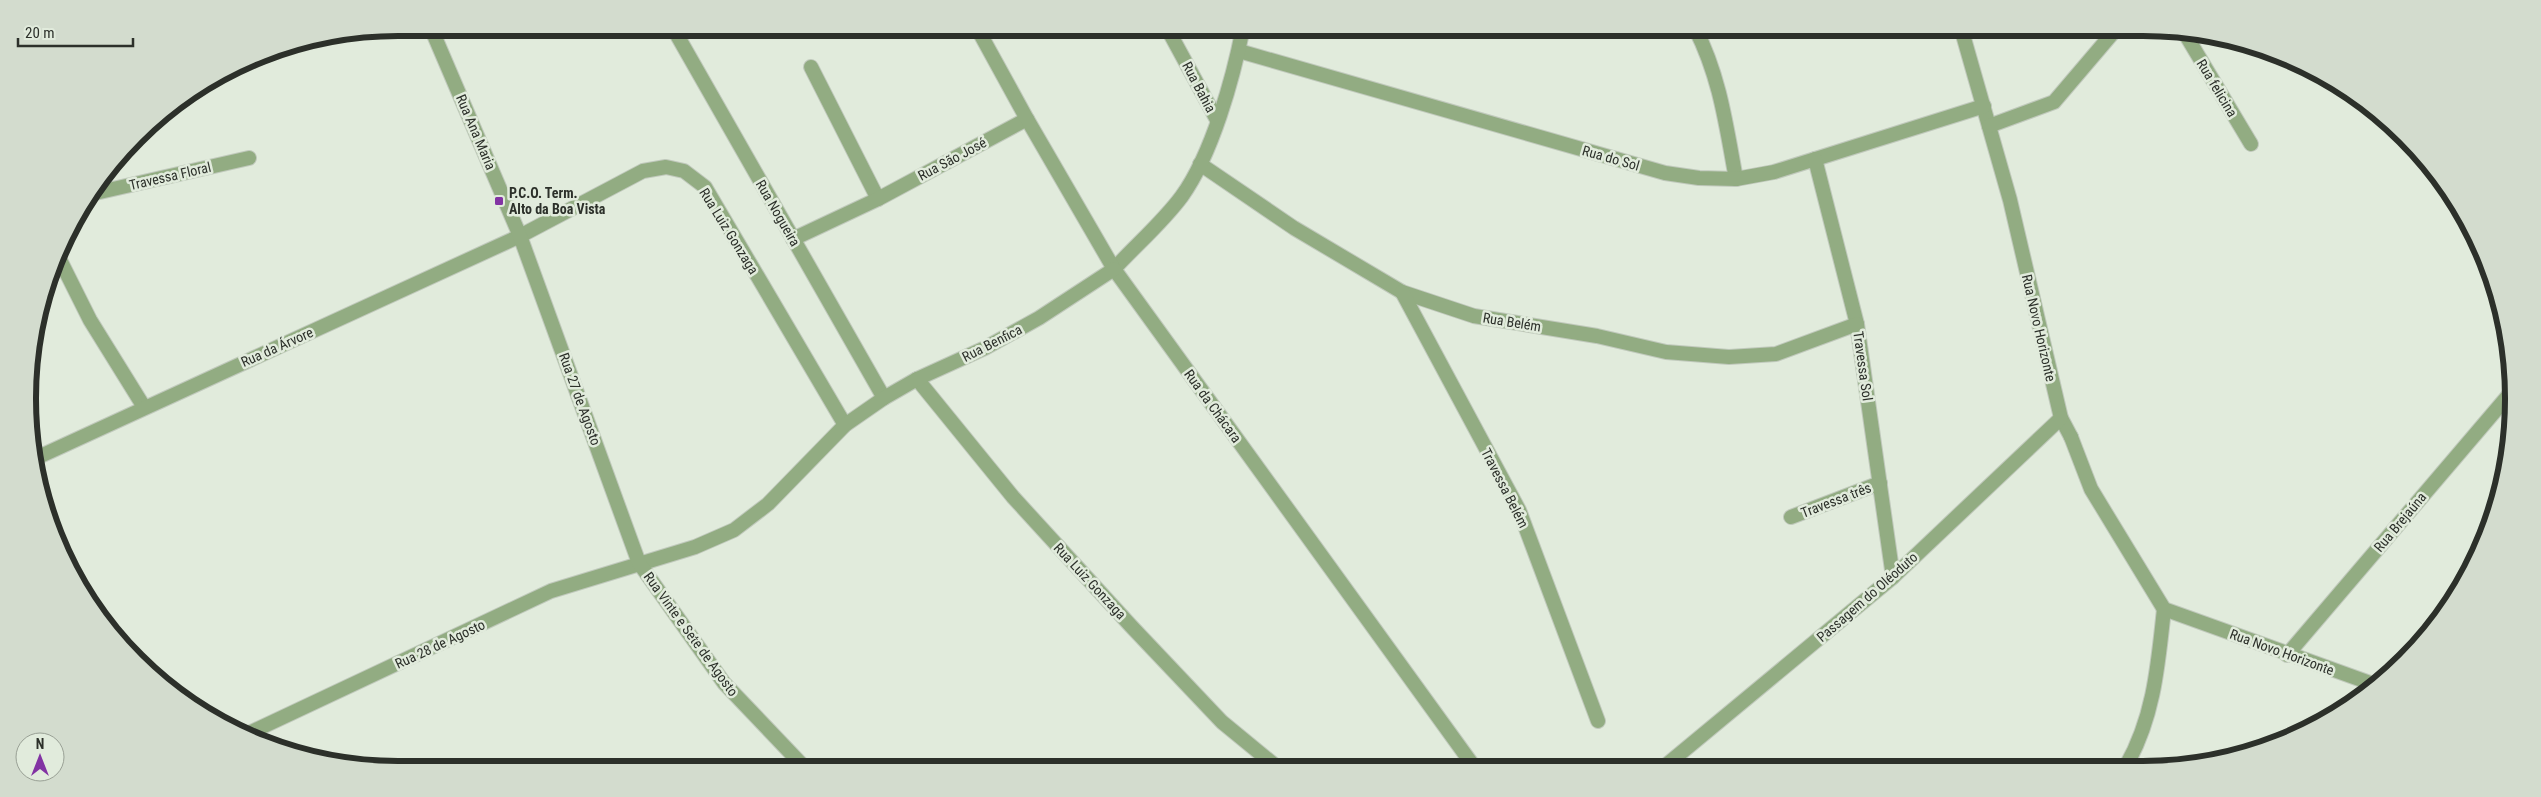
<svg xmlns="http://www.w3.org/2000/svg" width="2541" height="797" viewBox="0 0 2541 797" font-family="'Roboto Condensed',sans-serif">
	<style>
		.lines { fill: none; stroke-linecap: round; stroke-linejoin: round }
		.service-casing { stroke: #c0c9bc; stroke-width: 16 }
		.minor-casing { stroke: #c0c9bc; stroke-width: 16 }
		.tertiary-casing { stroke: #c0c9bc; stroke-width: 16 }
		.service { stroke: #92ac82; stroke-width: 14 }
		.minor { stroke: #92ac82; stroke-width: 14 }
		.tertiary { stroke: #92ac82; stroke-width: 14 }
		.poi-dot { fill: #8233a3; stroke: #e1ebdc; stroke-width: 2 }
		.labels { text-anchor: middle; stroke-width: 5; stroke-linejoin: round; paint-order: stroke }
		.street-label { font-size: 14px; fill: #2c302a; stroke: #e1ebdc }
		.poi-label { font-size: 14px; font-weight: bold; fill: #2c302a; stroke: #e1ebdc; text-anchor: start }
		.rim { fill: none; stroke: #2c302a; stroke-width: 6 }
	</style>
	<rect width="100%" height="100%" fill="#e1ebdc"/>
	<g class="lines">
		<g class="service-casing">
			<g id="service">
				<path d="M 1167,28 L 1217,120"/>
				<path d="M 1695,28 C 1720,77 1726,125 1736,179"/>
				<path d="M 1961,28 L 2010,200 L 2061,418 L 2071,437"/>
				<path d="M 2184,32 L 2251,144"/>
				<path d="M 1239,51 L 1665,173 L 1699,178 L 1736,179 L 1774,172 L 1984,106"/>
				<path d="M 811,67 L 878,199"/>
				<path d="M 1989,126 L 2054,102 L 2117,28"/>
				<path d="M 1815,159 L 1857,324 L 1893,577"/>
				<path d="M 1200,164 L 1294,228 L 1402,292 L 1474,316 L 1597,336 L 1666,352 L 1729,357 L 1776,354 L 1857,324"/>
				<path d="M 793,239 L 878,199 L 1027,119"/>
				<path d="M 1114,269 C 1136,245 1163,222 1182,196 C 1212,154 1233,79 1243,28"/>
				<path d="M 1402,292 L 1519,510 L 1598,721"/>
				<path d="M 1791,517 L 1880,483"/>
				<path d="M 2287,655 L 2513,390"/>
				<path d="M 1664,767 L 1893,577 L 2061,418"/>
			</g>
		</g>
		<g class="minor-casing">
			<g id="minor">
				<path d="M 673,28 L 884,398"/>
				<path d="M 977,28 L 1027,119 L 1114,269 L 1475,768"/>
				<path d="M 91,194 L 249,158"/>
				<path d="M 59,258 L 90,320 L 144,407"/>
				<path d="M 917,379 L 1013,497 L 1131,626 L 1222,722 L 1278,768"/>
				<path d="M 2071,437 L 2091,489 L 2164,609 L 2373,684"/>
				<path d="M 34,459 L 520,236 L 643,171 L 666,167 L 684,171 L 705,187 L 845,425"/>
				<path d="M 245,735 L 551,591 L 695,547 L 734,530 L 768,504 L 845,425 L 884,398 L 917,379 L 985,348 L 1039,318 L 1114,269"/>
				<path d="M 2126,766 C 2154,717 2158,665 2164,609"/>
			</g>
		</g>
		<g class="tertiary-casing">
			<path id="tertiary" d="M 431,28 L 520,236 L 639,563 L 724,683 L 806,769"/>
		</g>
		<use href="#service" class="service"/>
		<use href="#minor" class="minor"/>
		<use href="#tertiary" class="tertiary"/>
	</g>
	<rect class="poi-dot" x="494" y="196" width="10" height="10" rx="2.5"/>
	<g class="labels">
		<g class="street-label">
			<text transform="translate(1199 87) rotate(62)" y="5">Rua Bahia</text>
			<text transform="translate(2217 88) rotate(59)" y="5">Rua felicina</text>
			<text transform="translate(476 132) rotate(67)" y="5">Rua Ana Maria</text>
			<text transform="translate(1611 158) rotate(16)" y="5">Rua do Sol</text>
			<text transform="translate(952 159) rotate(-28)" y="5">Rua São José</text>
			<text transform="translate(170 176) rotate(-13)" y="5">Travessa Floral</text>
			<text transform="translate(778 213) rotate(60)" y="5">Rua Nogueira</text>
			<text transform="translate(729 231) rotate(58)" y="5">Rua Luiz Gonzaga</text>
			<text transform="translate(1512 322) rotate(9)" y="5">Rua Belém</text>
			<text transform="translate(2039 328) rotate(77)" y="5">Rua Novo Horizonte</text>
			<text transform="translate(992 343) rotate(-27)" y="5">Rua Benfica</text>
			<text transform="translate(277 347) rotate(-24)" y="5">Rua da Árvore</text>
			<text transform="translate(1863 366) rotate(82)" y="5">Travessa Sol</text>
			<text transform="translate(580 399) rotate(70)" y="5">Rua 27 de Agosto</text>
			<text transform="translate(1213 406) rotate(54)" y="5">Rua da Chácara</text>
			<text transform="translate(1505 488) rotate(63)" y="5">Travessa Belém</text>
			<text transform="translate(1836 500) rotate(-21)" y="5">Travessa três</text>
			<text transform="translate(2400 522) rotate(-50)" y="5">Rua Brejaúna</text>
			<text transform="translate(1090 581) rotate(47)" y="5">Rua Luiz Gonzaga</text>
			<text transform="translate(1867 597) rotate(-41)" y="5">Passagem do Oléoduto</text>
			<text transform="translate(691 634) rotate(54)" y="5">Rua Vinte e Sete de Agosto</text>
			<text transform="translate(440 644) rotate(-25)" y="5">Rua 28 de Agosto</text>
			<text transform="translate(2282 652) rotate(20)" y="5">Rua Novo Horizonte</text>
		</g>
		<g class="poi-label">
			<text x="509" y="198">P.C.O. Term.<tspan x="509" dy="16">Alto da Boa Vista</tspan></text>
		</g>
	</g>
	<path d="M0 0H2541V797H0ZM398 36H2143A362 362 0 0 1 2505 398V399A362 362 0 0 1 2143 761H398A362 362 0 0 1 36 399V398A362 362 0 0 1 398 36Z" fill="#d3dcce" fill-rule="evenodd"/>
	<path class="rim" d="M398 36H2143A362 362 0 0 1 2505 398V399A362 362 0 0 1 2143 761H398A362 362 0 0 1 36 399V398A362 362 0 0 1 398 36Z"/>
	<g transform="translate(40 757)"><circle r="24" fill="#e1ebdc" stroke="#99a095"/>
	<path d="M0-4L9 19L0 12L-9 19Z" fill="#8233a3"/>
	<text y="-8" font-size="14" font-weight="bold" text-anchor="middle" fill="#2c302a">N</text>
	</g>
	<path d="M18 38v8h115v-8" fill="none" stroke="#2c302a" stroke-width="2.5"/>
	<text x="25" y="38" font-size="15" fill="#2c302a" stroke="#e1ebdc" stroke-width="4" paint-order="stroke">20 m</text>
</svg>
